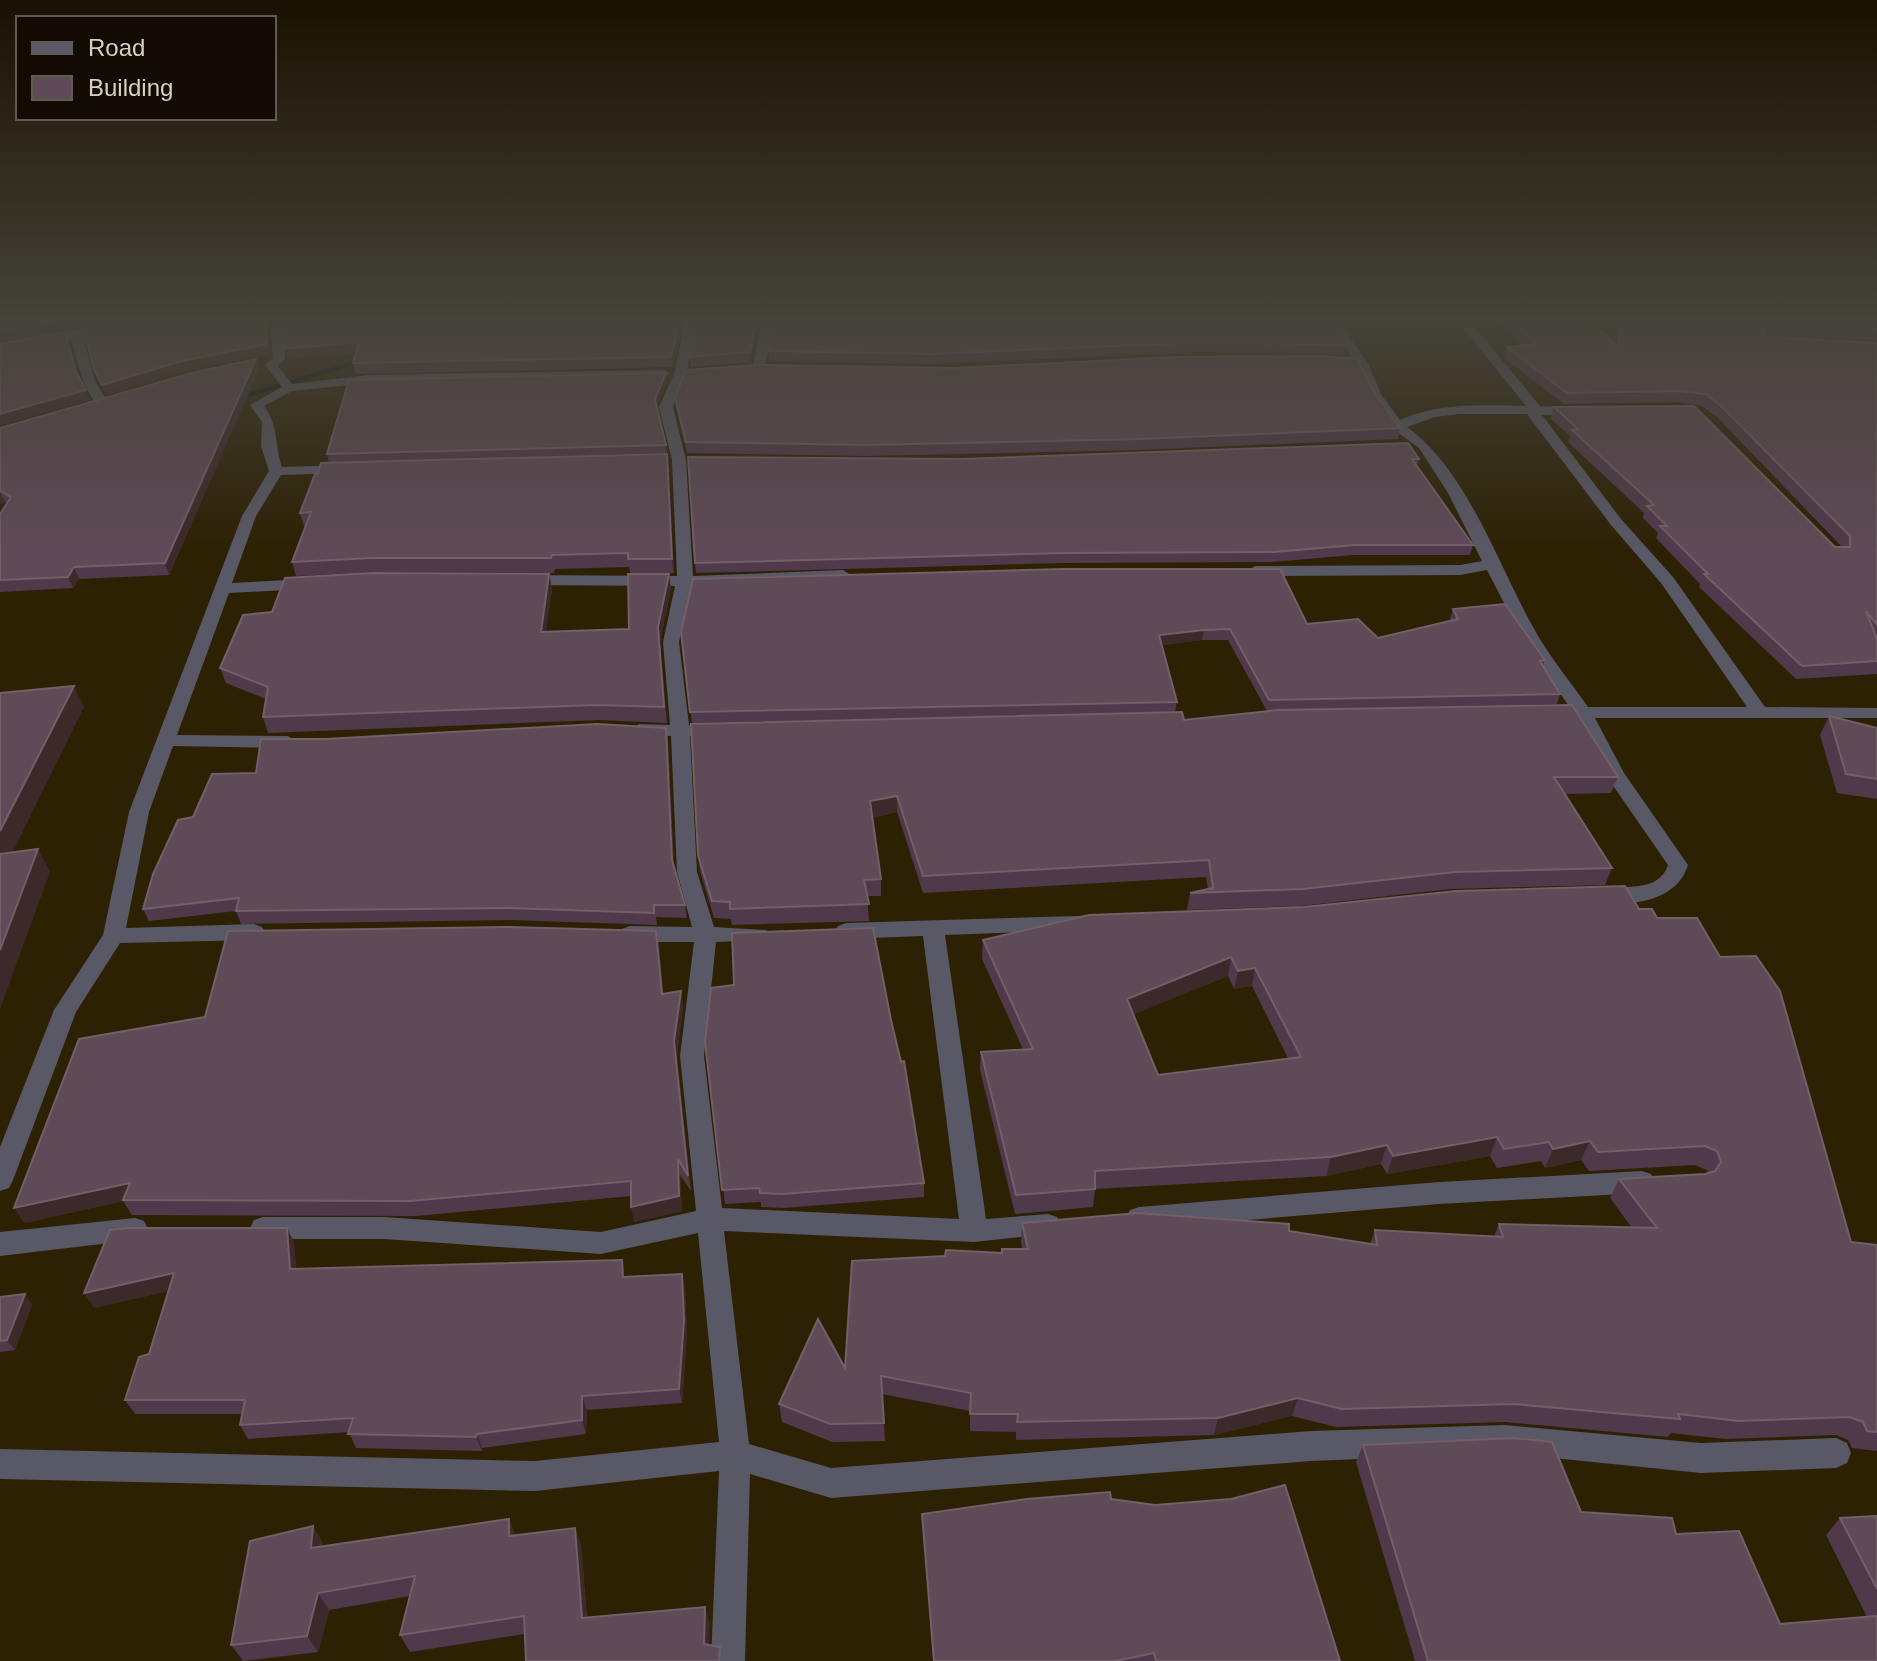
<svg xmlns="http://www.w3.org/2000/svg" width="1877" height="1661" viewBox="0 0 1877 1661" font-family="Arial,sans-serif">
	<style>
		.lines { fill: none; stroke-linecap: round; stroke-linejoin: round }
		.stream { fill: #001314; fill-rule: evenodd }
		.minor { fill: #595866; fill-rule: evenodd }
		.wall { fill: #50394b; fill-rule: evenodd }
		.shaded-wall { fill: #3c2929 }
		.building { fill: #5f4a57; stroke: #725f68; stroke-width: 2; fill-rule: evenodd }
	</style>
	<rect width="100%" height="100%" fill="#2d2104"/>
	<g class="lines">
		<path class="stream" d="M 367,357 L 374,359 L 235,401 L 227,399 Z"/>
		<g class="minor">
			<path d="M 138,319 L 163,319 L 83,336 L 95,381 L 109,404 L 102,408 L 97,407 L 83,381 L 71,338 L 0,352 L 0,344 Z"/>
			<path d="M 279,319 L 291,319 L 283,330 L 285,359 L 278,366 L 292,384 L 369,375 L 664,370 L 670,374 L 664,378 L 369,383 L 292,391 L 264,406 C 279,426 274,443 282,467 L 344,465 L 351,469 L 344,473 L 281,475 L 256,516 L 232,583 L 307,579 L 315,584 L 307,589 L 229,593 L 177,735 L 288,736 L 297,742 L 288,748 L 173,746 L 149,812 L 126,928 L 254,924 L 262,927 L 265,932 L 262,937 L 254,940 L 120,943 L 76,1012 L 13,1180 L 9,1188 L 0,1191 L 0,1147 L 54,1010 L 103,935 L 129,812 L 242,516 L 269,471 L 261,446 L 262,422 L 250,405 L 282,387 L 265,365 L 273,358 L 271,330 Z"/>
			<path d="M 686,319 L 698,319 L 686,374 L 673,407 L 686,460 L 693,576 L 843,570 L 851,575 L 843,580 L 692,585 L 679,642 L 689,725 L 719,725 L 728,731 L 719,737 L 690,736 L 697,872 L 714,927 L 766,930 L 769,935 L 766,940 L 716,942 L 704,1056 L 722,1208 L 959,1219 L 923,936 L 846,939 L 838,936 L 835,931 L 838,926 L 846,923 L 1078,916 L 1086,918 L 1089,923 L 1086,928 L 1078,930 L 945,935 L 986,1219 L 1048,1214 L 1057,1217 L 1061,1225 L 1057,1233 L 974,1242 L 724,1231 L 749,1444 L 831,1468 L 1311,1431 L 1505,1425 L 1701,1443 L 1836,1438 L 1847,1443 L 1851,1453 L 1847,1463 L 1836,1468 L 1701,1473 L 1505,1453 L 1311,1461 L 831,1498 L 750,1474 L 745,1661 L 711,1661 L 719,1471 L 535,1491 L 0,1479 L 0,1449 L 535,1461 L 719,1442 L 698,1233 L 601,1254 L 384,1239 L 263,1239 L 254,1236 L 250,1228 L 254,1220 L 263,1217 L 384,1217 L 601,1232 L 696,1211 L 680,1056 L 694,942 L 630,942 L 622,939 L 619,934 L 622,929 L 630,926 L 692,927 L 677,872 L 671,736 L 639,736 L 630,730 L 639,724 L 670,725 L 663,642 L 675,586 L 523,585 L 515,580 L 523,575 L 677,576 L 672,460 L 659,407 L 674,374 Z"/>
			<path d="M 762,319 L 774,319 L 765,368 L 759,372 L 753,368 Z"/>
			<path d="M 1325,319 L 1337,319 L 1368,363 L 1381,394 L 1400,420 C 1438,402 1486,405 1526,406 L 1456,319 L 1468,319 L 1540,406 L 1584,408 L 1584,414 L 1579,415 L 1542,415 L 1621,519 L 1673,577 L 1765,707 L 1877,708 L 1877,718 L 1595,718 L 1624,773 L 1688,865 C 1678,900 1630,909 1598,900 L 1594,895 L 1598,890 C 1621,883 1658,895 1668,865 L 1605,774 L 1577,718 L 1565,717 L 1562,713 L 1570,708 L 1518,630 L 1487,570 L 1460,575 L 1255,576 L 1247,571 L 1255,566 L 1460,565 L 1482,561 L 1448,493 L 1419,448 L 1393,429 L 1369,394 L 1356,363 ZM 1459,414 L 1527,414 L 1611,525 L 1661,583 L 1747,707 L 1588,707 C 1570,681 1548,655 1533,627 C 1498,564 1466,469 1407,427 L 1435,417 Z"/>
			<path d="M 1642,1171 L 1651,1174 L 1655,1182 L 1651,1190 L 1642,1193 L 1439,1204 L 1139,1229 L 1130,1226 L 1126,1218 L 1130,1210 L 1139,1207 L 1439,1182 Z"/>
			<path d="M 135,1218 L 144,1221 L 148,1229 L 144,1237 L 135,1240 L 0,1256 L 0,1232 Z"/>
		</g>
	</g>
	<g class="wall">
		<path d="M 292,319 L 683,319 L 673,367 L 356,374 L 353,363 L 356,353 L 288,359 Z"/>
		<path d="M 759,319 L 750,362 L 691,367 L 690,357 Z"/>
		<path d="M 775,319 L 1348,345 L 1346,355 L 1204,352 L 931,364 L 770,361 L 769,351 Z"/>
		<path d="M 1496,319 L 1588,319 L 1616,346 L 1617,319 L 1877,319 L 1877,340 L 1766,336 L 1767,337 L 1877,343 L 1877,674 L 1796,679 L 1699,587 L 1700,584 L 1656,538 L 1658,533 L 1643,518 L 1644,513 L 1568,442 L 1570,436 L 1551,419 L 1554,407 L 1835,547 L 1842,547 L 1717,417 L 1702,406 L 1676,402 L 1564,404 L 1504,358 L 1507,347 L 1524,345 Z"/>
		<path d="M 259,369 L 169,575 L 79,579 L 73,588 L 0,592 L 0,514 L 7,503 L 5,502 L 0,504 L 0,428 Z"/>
		<path d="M 667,381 L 657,406 L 667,453 L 329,463 L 327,454 Z"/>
		<path d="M 1372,389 L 1400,428 L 1398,439 L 1138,450 L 866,456 L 687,453 L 676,407 L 675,397 Z"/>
		<path d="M 667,454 L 674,573 L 630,573 L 629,567 L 555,569 L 554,573 L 376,572 L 296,576 L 292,562 L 306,526 L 304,526 L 300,513 Z"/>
		<path d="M 961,459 L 1419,459 L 1417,466 L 1473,545 L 1470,555 L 1353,555 L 1272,562 L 1063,563 L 696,573 L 695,563 Z"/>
		<path d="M 549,574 L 552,589 L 546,631 L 629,629 L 669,574 L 671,589 L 660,642 L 667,723 L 599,720 L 268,733 L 263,717 L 266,699 L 226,683 L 220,668 Z"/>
		<path d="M 1453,609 L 1545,660 L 1543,666 L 1560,694 L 1557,704 L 1384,708 L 1618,777 L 1611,793 L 1565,794 L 1612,868 L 1605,885 L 1450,889 L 1300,906 L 1187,910 L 1190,893 L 1208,889 L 1206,877 L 923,893 L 897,812 L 872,818 L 881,879 L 881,896 L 867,896 L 869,921 L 732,925 L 731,919 L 714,918 L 700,871 L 698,855 L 1044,715 L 692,723 L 681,632 L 1307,624 L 1378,638 L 1451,621 L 1450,619 ZM 1202,640 L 1228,640 L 1267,711 L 1184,720 L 1175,712 L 1177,702 L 1162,645 Z"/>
		<path d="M 1829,716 L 1877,728 L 1877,799 L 1837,793 L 1820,735 Z"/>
		<path d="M 325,739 L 668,740 L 674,866 L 685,905 L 687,918 L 656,917 L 657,925 L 511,920 L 241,924 L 236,911 L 149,921 L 143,909 L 193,817 L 256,773 Z"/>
		<path d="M 1456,891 L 1851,1242 L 1877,1245 L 1877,1451 L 1852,1448 L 1848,1440 L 1836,1435 L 1726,1439 L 1671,1433 L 1668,1437 L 1505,1422 L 1336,1427 L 1292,1416 L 1214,1435 L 1016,1440 L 1016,1432 L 970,1431 L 970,1411 L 882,1394 L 885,1441 L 832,1442 L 782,1422 L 779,1404 L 845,1368 L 1002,1253 L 1022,1249 L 1021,1241 L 1022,1223 L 1289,1231 L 1370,1244 L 1375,1230 L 1494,1236 L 1499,1224 L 1632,1228 L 1610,1198 L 1619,1179 L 1708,1173 L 1707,1170 L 1695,1165 L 1589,1171 L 1581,1160 L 1545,1168 L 1541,1161 L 1497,1168 L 1490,1156 L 1387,1174 L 1381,1164 L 1326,1176 L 1095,1189 L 1093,1207 L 1015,1214 L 980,1070 L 981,1052 L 1023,1049 L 982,959 L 983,940 ZM 1228,976 L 1234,989 L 1252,986 L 1288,1058 L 1158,1075 L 1133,1014 Z"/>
		<path d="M 659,946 L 663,994 L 683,1006 L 677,1056 L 691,1191 L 680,1175 L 682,1211 L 634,1222 L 631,1196 L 416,1216 L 132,1215 L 123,1201 L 24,1223 Z"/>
		<path d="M 705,1042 L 924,1183 L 924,1197 L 783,1208 L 761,1207 L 761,1202 L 725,1204 Z"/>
		<path d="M 294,1242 L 296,1269 L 626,1277 L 682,1274 L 685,1288 L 687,1335 L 682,1403 L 587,1410 L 586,1434 L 482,1448 L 482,1451 L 356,1448 L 349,1432 L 248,1439 L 240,1425 L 242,1414 L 135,1414 L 125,1400 L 149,1354 L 168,1291 L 94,1308 Z"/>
		<path d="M 25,1294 L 32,1305 L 15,1350 L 0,1352 L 0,1297 Z"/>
		<path d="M 1363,1445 L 1581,1512 L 1676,1534 L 1780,1624 L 1867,1617 L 1826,1535 L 1840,1518 L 1877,1516 L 1877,1661 L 1415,1661 L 1356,1462 Z"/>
		<path d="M 1111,1499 L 1340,1661 L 933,1661 L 922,1514 Z"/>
		<path d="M 575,1528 L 581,1545 L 587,1618 L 710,1624 L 524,1634 L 410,1652 L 400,1635 L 410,1596 L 329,1610 L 318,1652 L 243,1661 L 231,1645 L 323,1543 L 323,1546 L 515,1535 Z"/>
	</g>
	<g class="shaded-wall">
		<path d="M 66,319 L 122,319 L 0,342 L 0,331 Z"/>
		<path d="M 680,319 L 683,319 L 673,367 L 671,357 Z"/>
		<path d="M 756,319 L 759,319 L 750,362 L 750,352 Z"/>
		<path d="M 265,322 L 268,332 L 270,354 L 185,371 L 106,395 L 102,385 Z"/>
		<path d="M 1771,324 L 1767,335 L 1758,341 L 1762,331 Z"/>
		<path d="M 359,342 L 362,352 L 288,359 L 285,349 Z"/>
		<path d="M 256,359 L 259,369 L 169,575 L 165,563 Z"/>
		<path d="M 666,373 L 667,381 L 656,408 L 655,399 Z"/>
		<path d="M 86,390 L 90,400 L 0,426 L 0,414 Z"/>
		<path d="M 667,454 L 669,467 L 674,573 L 672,559 Z"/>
		<path d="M 0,491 L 5,502 L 0,504 Z"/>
		<path d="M 74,567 L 79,579 L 73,588 L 68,577 Z"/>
		<path d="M 549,574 L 552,589 L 544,647 L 541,632 Z"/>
		<path d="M 669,574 L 671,589 L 660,642 L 667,723 L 658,627 Z"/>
		<path d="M 1204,630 L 1202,640 L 1158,645 L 1159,635 Z"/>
		<path d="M 74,686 L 84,707 L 0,878 L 0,831 Z"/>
		<path d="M 666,728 L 668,740 L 674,872 L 672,860 Z"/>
		<path d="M 897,796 L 897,812 L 871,818 L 870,801 Z"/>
		<path d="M 38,849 L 50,872 L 0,1009 L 0,950 Z"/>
		<path d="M 656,931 L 659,946 L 665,1009 L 662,994 Z"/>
		<path d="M 1231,957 L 1228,976 L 1125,1018 L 1127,999 Z"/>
		<path d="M 1255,968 L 1252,986 L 1234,989 L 1238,971 Z"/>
		<path d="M 681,991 L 683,1006 L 677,1056 L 691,1191 L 688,1176 L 674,1041 Z"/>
		<path d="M 1497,1137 L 1490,1156 L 1387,1174 L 1393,1156 Z"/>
		<path d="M 1590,1141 L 1581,1160 L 1545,1168 L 1553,1149 Z"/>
		<path d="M 1387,1145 L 1381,1164 L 1326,1176 L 1331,1157 Z"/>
		<path d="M 678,1159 L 680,1175 L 682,1211 L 634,1222 L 631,1207 Z"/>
		<path d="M 130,1183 L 123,1201 L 24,1223 L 14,1208 Z"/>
		<path d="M 287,1228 L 294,1242 L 297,1284 L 290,1269 Z"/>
		<path d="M 174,1273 L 182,1288 L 94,1308 L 84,1293 Z"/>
		<path d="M 682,1274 L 685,1288 L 687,1335 L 682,1403 L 679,1389 Z"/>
		<path d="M 25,1294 L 32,1305 L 15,1350 L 7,1340 Z"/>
		<path d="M 582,1396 L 587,1410 L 586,1434 L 582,1420 Z"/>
		<path d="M 1298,1398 L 1292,1416 L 1214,1435 L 1218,1418 Z"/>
		<path d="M 477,1434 L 482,1448 L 482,1451 L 476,1437 Z"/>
		<path d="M 509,1519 L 516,1536 L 509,1536 Z"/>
		<path d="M 313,1526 L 323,1543 L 322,1566 L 311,1548 Z"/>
		<path d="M 575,1528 L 581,1545 L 588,1635 L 582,1618 Z"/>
		<path d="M 318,1593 L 329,1610 L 318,1652 L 307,1636 Z"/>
		<path d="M 705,1607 L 710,1624 L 708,1661 L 704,1644 Z"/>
	</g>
	<g class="building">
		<path d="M 0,319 L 66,319 L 0,331 Z"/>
		<path d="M 129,319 L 259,319 L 258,324 L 265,322 L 267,344 L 182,361 L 102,385 L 94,370 L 83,328 Z"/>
		<path d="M 292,319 L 680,319 L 671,357 L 353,363 L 359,342 L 285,349 L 283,321 Z"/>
		<path d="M 698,319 L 756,319 L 750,352 L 690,357 Z"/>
		<path d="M 775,319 L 1330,319 L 1348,345 L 1205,342 L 931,354 L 769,351 Z"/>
		<path d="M 1510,319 L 1588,319 L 1619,348 L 1620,319 L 1877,319 L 1877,329 L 1771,324 L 1762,331 L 1767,337 L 1877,343 L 1877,625 L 1866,611 L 1877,639 L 1877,661 L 1802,666 L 1704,574 L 1708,574 L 1660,526 L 1667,526 L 1647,506 L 1654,505 L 1572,430 L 1578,429 L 1554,407 L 1694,406 L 1835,547 L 1850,547 L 1850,536 L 1721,406 L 1706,394 L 1680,391 L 1567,393 L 1507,347 L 1536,344 Z"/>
		<path d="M 65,332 L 76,372 L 86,390 L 0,414 L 0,344 Z"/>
		<path d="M 1321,356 L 1357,359 L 1372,389 L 1400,428 L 1139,439 L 866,445 L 686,442 L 675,397 L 686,370 L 758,365 L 954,368 L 1176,357 Z"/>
		<path d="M 256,359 L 165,563 L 74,567 L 68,577 L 0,580 L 0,514 L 11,497 L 0,491 L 0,428 L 192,373 Z"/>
		<path d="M 666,373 L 655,399 L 666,445 L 327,454 L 349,380 Z"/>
		<path d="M 1408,443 L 1419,459 L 1412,459 L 1473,545 L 1355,545 L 1274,552 L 1064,553 L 695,563 L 688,457 L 961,459 Z"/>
		<path d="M 667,454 L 672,559 L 628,559 L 628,553 L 552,555 L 551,558 L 372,558 L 292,562 L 311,512 L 300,513 L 315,474 L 318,473 L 321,463 Z"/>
		<path d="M 1064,569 L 1280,569 L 1307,624 L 1358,619 L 1378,638 L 1458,619 L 1453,609 L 1505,604 L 1545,660 L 1540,661 L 1560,694 L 1269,700 L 1230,629 L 1204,630 L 1159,635 L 1177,702 L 690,712 L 681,632 L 693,579 Z"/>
		<path d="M 372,573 L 549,574 L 541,632 L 629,629 L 628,574 L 669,574 L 658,627 L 664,707 L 596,705 L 263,717 L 268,687 L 220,668 L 243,615 L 272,612 L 285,578 Z"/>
		<path d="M 74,686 L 0,831 L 0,693 Z"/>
		<path d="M 1572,705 L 1618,777 L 1554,777 L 1612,868 L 1455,872 L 1303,889 L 1190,893 L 1213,888 L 1209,860 L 923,876 L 897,796 L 870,801 L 881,879 L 864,880 L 869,904 L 730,909 L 730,902 L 712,901 L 698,855 L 691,724 L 1182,712 L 1184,720 L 1278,710 Z"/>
		<path d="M 1829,716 L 1877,728 L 1877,779 L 1846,774 Z"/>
		<path d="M 597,724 L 666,728 L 672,860 L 685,905 L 654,905 L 654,913 L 508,908 L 236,911 L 239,898 L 143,909 L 153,874 L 178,820 L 193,817 L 212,774 L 256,773 L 261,739 L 325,739 Z"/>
		<path d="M 38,849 L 0,950 L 0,854 Z"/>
		<path d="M 1625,886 L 1639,909 L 1652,909 L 1657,918 L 1697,918 L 1720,957 L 1756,956 L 1780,991 L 1851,1242 L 1877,1245 L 1877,1432 L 1867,1431 L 1863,1422 L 1850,1417 L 1739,1421 L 1678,1414 L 1680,1419 L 1514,1404 L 1342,1409 L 1298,1398 L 1218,1418 L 1017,1422 L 1018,1414 L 970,1414 L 971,1393 L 881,1376 L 884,1423 L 830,1424 L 779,1404 L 818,1319 L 845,1368 L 852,1261 L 945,1256 L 946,1250 L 1002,1253 L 1002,1249 L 1028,1249 L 1022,1223 L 1138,1213 L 1289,1224 L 1289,1231 L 1377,1245 L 1375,1230 L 1503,1237 L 1499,1224 L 1657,1228 L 1619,1179 L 1705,1174 L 1715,1171 L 1721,1162 L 1717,1151 L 1705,1146 L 1598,1152 L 1590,1141 L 1553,1149 L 1549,1142 L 1504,1149 L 1497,1137 L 1393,1156 L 1387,1145 L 1331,1157 L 1095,1171 L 1095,1189 L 1016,1195 L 981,1052 L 1033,1049 L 983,940 L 1089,915 L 1304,907 L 1456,891 ZM 1231,957 L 1238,971 L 1255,968 L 1301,1057 L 1158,1075 L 1127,999 Z"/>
		<path d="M 507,927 L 656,931 L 662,994 L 681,991 L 674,1041 L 688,1176 L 678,1159 L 679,1196 L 631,1207 L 631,1181 L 410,1201 L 123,1200 L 130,1183 L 14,1208 L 79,1039 L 205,1017 L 228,931 Z"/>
		<path d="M 873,928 L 891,1020 L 901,1062 L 904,1061 L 924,1183 L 782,1194 L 760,1193 L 759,1188 L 722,1190 L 705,1042 L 711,988 L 734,985 L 732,933 Z"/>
		<path d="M 126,1228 L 287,1228 L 290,1269 L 622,1260 L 623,1277 L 682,1274 L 684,1320 L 679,1389 L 582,1396 L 582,1420 L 477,1434 L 476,1437 L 348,1434 L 353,1418 L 240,1425 L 245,1400 L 125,1400 L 139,1357 L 149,1354 L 174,1273 L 84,1293 L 110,1230 Z"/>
		<path d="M 25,1294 L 7,1340 L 0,1341 L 0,1297 Z"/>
		<path d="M 1514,1438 L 1552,1442 L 1581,1512 L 1672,1518 L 1676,1534 L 1739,1531 L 1780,1624 L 1877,1616 L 1877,1661 L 1428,1661 L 1363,1445 Z"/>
		<path d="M 1285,1485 L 1340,1661 L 1156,1661 L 1154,1653 L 1115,1661 L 934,1661 L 922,1514 L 1027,1499 L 1110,1492 L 1111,1499 L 1155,1505 L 1231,1499 Z"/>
		<path d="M 1877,1516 L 1877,1589 L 1840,1518 Z"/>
		<path d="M 509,1519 L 509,1536 L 575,1528 L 582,1618 L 705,1607 L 704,1644 L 720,1647 L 719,1661 L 526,1661 L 524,1616 L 400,1635 L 415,1576 L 318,1593 L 307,1636 L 231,1645 L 250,1541 L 313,1526 L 311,1548 Z"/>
	</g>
	<linearGradient id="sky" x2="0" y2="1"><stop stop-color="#191202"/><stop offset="0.58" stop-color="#46433a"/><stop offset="1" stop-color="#46433a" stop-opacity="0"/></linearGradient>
	<rect width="1877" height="551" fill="url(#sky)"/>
	<rect x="16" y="16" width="260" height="104" fill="#110b03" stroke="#615a4f" stroke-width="2"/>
	<rect x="32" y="42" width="40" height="12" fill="#595866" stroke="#615a4f" stroke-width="2"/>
	<text x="88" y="56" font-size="24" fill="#d8d0c0">Road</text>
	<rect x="32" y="76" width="40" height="24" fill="#5f4a57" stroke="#615a4f" stroke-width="2"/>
	<text x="88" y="96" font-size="24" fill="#d8d0c0">Building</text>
</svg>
